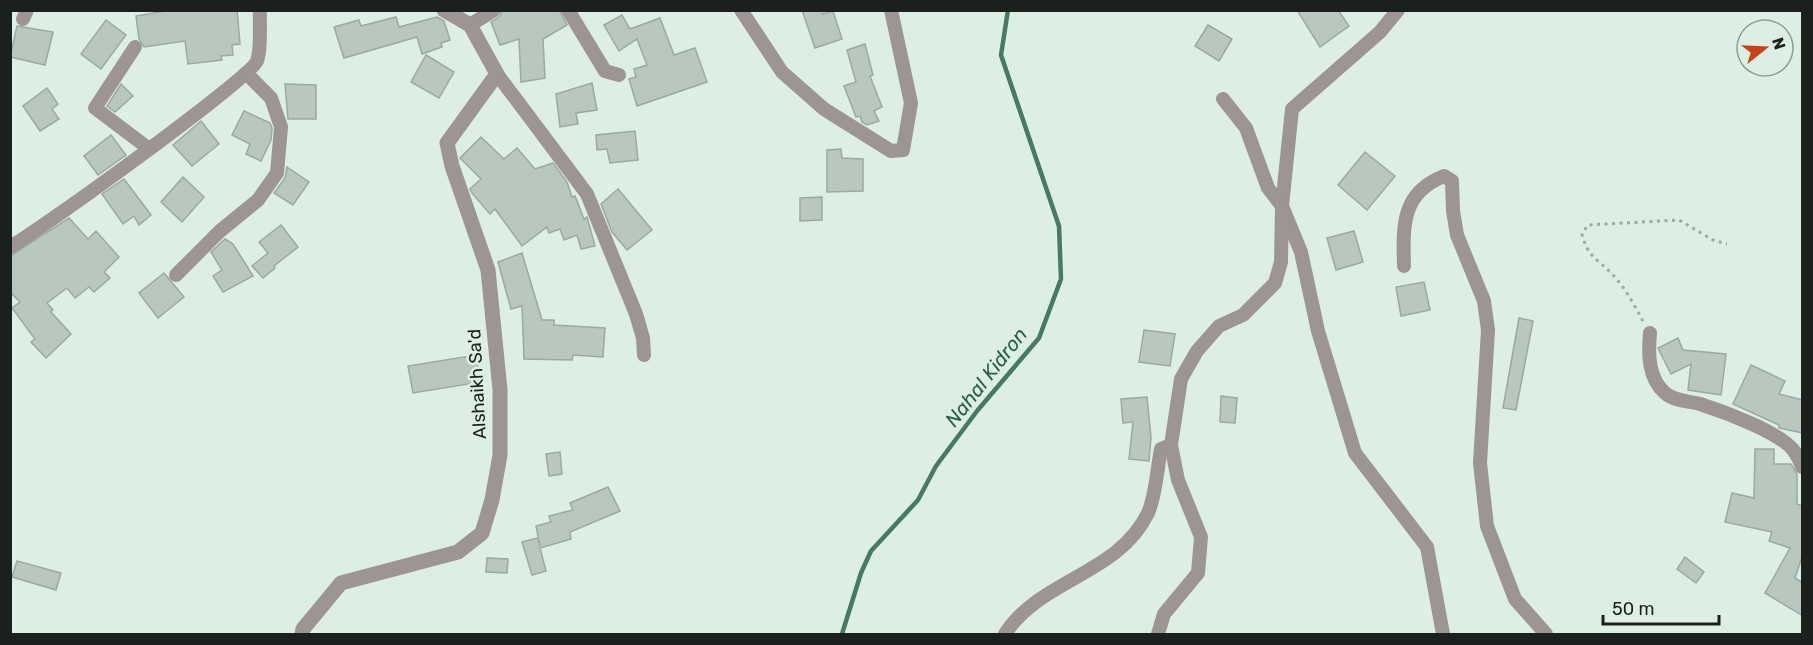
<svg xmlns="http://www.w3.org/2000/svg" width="1813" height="645" viewBox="0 0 1813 645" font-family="Rubik,sans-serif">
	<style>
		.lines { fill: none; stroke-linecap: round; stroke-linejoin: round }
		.stream { stroke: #457b61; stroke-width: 4.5 }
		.building { fill: #b8c8bf; stroke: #9aa9a1; stroke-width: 1.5 }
		.path { stroke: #9eaba4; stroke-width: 3; stroke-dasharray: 3 4.5; stroke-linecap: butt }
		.minor { stroke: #9d9593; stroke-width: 14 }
		.tertiary { stroke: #9d9593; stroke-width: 15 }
		.labels { text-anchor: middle; stroke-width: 5; stroke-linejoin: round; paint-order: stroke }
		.street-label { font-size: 18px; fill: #1a201d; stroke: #ddeee5 }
		.water-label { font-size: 20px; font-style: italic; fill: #266046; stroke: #ddeee5 }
	</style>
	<rect width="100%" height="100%" fill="#ddeee5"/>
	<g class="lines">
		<path class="stream" d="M 842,634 L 861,573 L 871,551 L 918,500 L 936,466 L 977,411 L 1039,338 L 1061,279 L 1059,226 L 1001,55 L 1008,10"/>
	</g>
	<g class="building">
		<path d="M 171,10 L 237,10 L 240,44 L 232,45 L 233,55 L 221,56 L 222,60 L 188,64 L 185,41 L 144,47 L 139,39 L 136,16 Z"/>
		<path d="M 503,10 L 559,10 L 567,25 L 543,39 L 545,78 L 521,82 L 519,39 L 500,45 L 491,22 L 499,17 Z"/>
		<path d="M 802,10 L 822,10 L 823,14 L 833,11 L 842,39 L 815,48 Z"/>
		<path d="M 1297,10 L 1338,10 L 1349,26 L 1320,47 Z"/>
		<path d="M 622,15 L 630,29 L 660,18 L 674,55 L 695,48 L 707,82 L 637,106 L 629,79 L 636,77 L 634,69 L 647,65 L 637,39 L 619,51 L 604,25 Z"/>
		<path d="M 396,17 L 399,27 L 437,17 L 444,21 L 450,40 L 441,43 L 442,47 L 422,54 L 417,37 L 344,58 L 334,27 L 359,20 L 361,26 Z"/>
		<path d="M 106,20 L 126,35 L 101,69 L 81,54 Z"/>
		<path d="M 1208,25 L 1232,39 L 1219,61 L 1195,46 Z"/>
		<path d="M 17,26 L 53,32 L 45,65 L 10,57 Z"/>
		<path d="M 865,44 L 873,75 L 870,76 L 882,107 L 874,111 L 879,121 L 867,125 L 862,122 L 860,116 L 856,117 L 844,86 L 856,82 L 847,50 Z"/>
		<path d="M 426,55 L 454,72 L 439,98 L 411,82 Z"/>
		<path d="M 592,83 L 597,110 L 576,113 L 578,124 L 560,127 L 556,94 Z"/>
		<path d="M 121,84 L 133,96 L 115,112 L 107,106 Z"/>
		<path d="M 285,84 L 316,85 L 316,119 L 288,119 Z"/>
		<path d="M 47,88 L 58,104 L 52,109 L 59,119 L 40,131 L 23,106 Z"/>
		<path d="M 244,111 L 270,123 L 272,128 L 271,140 L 261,161 L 246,154 L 250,144 L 232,135 Z"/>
		<path d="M 201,121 L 219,144 L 192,166 L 173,145 Z"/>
		<path d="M 635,131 L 638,160 L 610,163 L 607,149 L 597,150 L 596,135 Z"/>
		<path d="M 111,135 L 126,155 L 98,175 L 84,156 Z"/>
		<path d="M 481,137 L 504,159 L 517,148 L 535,169 L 553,163 L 567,182 L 572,197 L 575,196 L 584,219 L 587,217 L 595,246 L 581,249 L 577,235 L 564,240 L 560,229 L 549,233 L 547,227 L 522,246 L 495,209 L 490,214 L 472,193 L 470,189 L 481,179 L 460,158 Z"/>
		<path d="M 841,149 L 842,158 L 863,159 L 863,191 L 827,192 L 827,150 Z"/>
		<path d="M 1365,152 L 1395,176 L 1367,210 L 1338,185 Z"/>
		<path d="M 287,167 L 309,182 L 293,205 L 274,193 L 285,178 Z"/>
		<path d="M 183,177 L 204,197 L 182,222 L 161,202 Z"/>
		<path d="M 124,179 L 151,215 L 139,225 L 134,216 L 123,224 L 102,194 Z"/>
		<path d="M 618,189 L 652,230 L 627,250 L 612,232 L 601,204 Z"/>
		<path d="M 822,197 L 822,220 L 800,221 L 800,198 Z"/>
		<path d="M 69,218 L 88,239 L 96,231 L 119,257 L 104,272 L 110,278 L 94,292 L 89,287 L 75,298 L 67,288 L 47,303 L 53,310 L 51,312 L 71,334 L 46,358 L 31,342 L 35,339 L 12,308 L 20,302 L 10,292 L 10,256 Z"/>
		<path d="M 281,225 L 298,247 L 274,266 L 275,268 L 263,278 L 252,266 L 268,253 L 259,242 Z"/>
		<path d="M 1354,231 L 1363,262 L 1336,270 L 1327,238 Z"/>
		<path d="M 225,239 L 233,244 L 253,276 L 223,292 L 213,276 L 222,270 L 211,252 Z"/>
		<path d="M 522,253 L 542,320 L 554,320 L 554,325 L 605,328 L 603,357 L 573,355 L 572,360 L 524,359 L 522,306 L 511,309 L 498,262 Z"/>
		<path d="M 164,273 L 184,297 L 158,318 L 139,293 Z"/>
		<path d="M 1424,282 L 1430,310 L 1401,316 L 1396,287 Z"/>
		<path d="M 1519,318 L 1533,321 L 1516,410 L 1503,408 Z"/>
		<path d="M 1144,330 L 1175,334 L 1170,366 L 1139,362 Z"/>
		<path d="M 1678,338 L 1683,350 L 1726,354 L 1721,395 L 1688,390 L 1691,364 L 1671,374 L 1658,348 Z"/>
		<path d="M 476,355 L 481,382 L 413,393 L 408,366 Z"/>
		<path d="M 1751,365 L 1785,381 L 1779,394 L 1803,400 L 1803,433 L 1779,428 L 1779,425 L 1733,404 Z"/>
		<path d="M 1221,396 L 1237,398 L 1235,423 L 1220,422 Z"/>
		<path d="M 1147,397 L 1151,437 L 1149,461 L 1129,459 L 1133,422 L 1123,423 L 1121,399 Z"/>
		<path d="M 1755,449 L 1774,449 L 1774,464 L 1791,464 L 1797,474 L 1797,504 L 1803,506 L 1803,554 L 1795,578 L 1803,583 L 1803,616 L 1765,593 L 1790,548 L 1769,541 L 1772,532 L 1725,522 L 1732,493 L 1754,498 Z"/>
		<path d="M 560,452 L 562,474 L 549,476 L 546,454 Z"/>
		<path d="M 608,487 L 620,511 L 570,532 L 571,539 L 540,548 L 546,571 L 532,575 L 522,542 L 538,538 L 540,546 L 536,526 L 551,522 L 549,516 L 573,510 L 570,503 Z"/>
		<path d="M 1685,557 L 1704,572 L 1696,583 L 1677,569 Z"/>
		<path d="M 487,558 L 508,559 L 507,573 L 486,572 Z"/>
		<path d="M 17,561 L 61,573 L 56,590 L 12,577 Z"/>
	</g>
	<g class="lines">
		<path class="path" d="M 1643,321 C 1634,305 1625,287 1612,274 C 1597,258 1588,258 1582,234 L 1588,225 L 1679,220 L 1713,240 L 1727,244"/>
		<g class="minor">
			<path d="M 568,10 L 605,71 L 619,75"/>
			<path d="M 741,10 L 782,72 L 824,109 L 891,151 L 903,150 L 911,103 L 891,10"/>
			<path d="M 1398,10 L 1380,32 L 1292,109 L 1282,206 L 1301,252 L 1318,331 L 1355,453 L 1427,547 L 1443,634"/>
			<path d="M 23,19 L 27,10"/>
			<path d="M 470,25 L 494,10"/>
			<path d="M 135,47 L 95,108 L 148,148"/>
			<path d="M 497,74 L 587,194 L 636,314 L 643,338 L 644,355"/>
			<path d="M 10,247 C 39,231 251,78 257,61 C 262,47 259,26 260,10"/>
			<path d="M 1404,266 C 1403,226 1401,193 1444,176 L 1452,181 L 1453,211 L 1457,235 L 1484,301 L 1488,330 L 1480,463 L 1487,526 L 1515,599 L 1546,634"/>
			<path d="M 176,275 L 220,231 L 258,200 L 277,173 L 281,127 L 271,98 L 246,73"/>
			<path d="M 1650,333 C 1648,354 1648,378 1665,393 C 1674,401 1689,401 1700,404 C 1722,411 1780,432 1794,451 C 1797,455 1800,461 1802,467"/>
			<path d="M 1005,634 C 1040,579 1118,575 1148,513 C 1156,495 1157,469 1161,449 L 1171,445"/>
			<path d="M 1158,634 L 1164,614 L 1198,573 L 1201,537 L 1178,480 L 1171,445 L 1181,379 L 1197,351 L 1219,326 L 1243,315 L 1275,283 L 1281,262 L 1282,206 L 1268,188 L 1246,128 L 1223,99"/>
		</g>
		<path class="tertiary" d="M 302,634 L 303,629 L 341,583 L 458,552 L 482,533 L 492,500 L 500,455 L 500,390 L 488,270 L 452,166 L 447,143 L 497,74 L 470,25 L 444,10"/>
	</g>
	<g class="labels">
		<g class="street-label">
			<text transform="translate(477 384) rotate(-93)" y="6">Alshaikh Sa'd</text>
		</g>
		<g class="water-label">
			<text transform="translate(986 377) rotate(-52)" y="7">Nahal Kidron</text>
		</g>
	</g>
	<rect width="1813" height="645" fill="none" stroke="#1a201d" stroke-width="24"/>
	<g transform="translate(1765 48) rotate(72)"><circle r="28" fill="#ddeee5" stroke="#8f9c95" stroke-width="1.5"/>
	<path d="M0-4.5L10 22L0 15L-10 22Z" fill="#c94117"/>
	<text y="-9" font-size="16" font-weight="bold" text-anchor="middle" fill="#1a201d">N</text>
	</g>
	<path d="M1603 615v9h116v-9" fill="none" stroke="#1a201d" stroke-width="3"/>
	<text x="1612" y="615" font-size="18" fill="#1a201d" stroke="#ddeee5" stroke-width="4.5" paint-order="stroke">50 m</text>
</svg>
